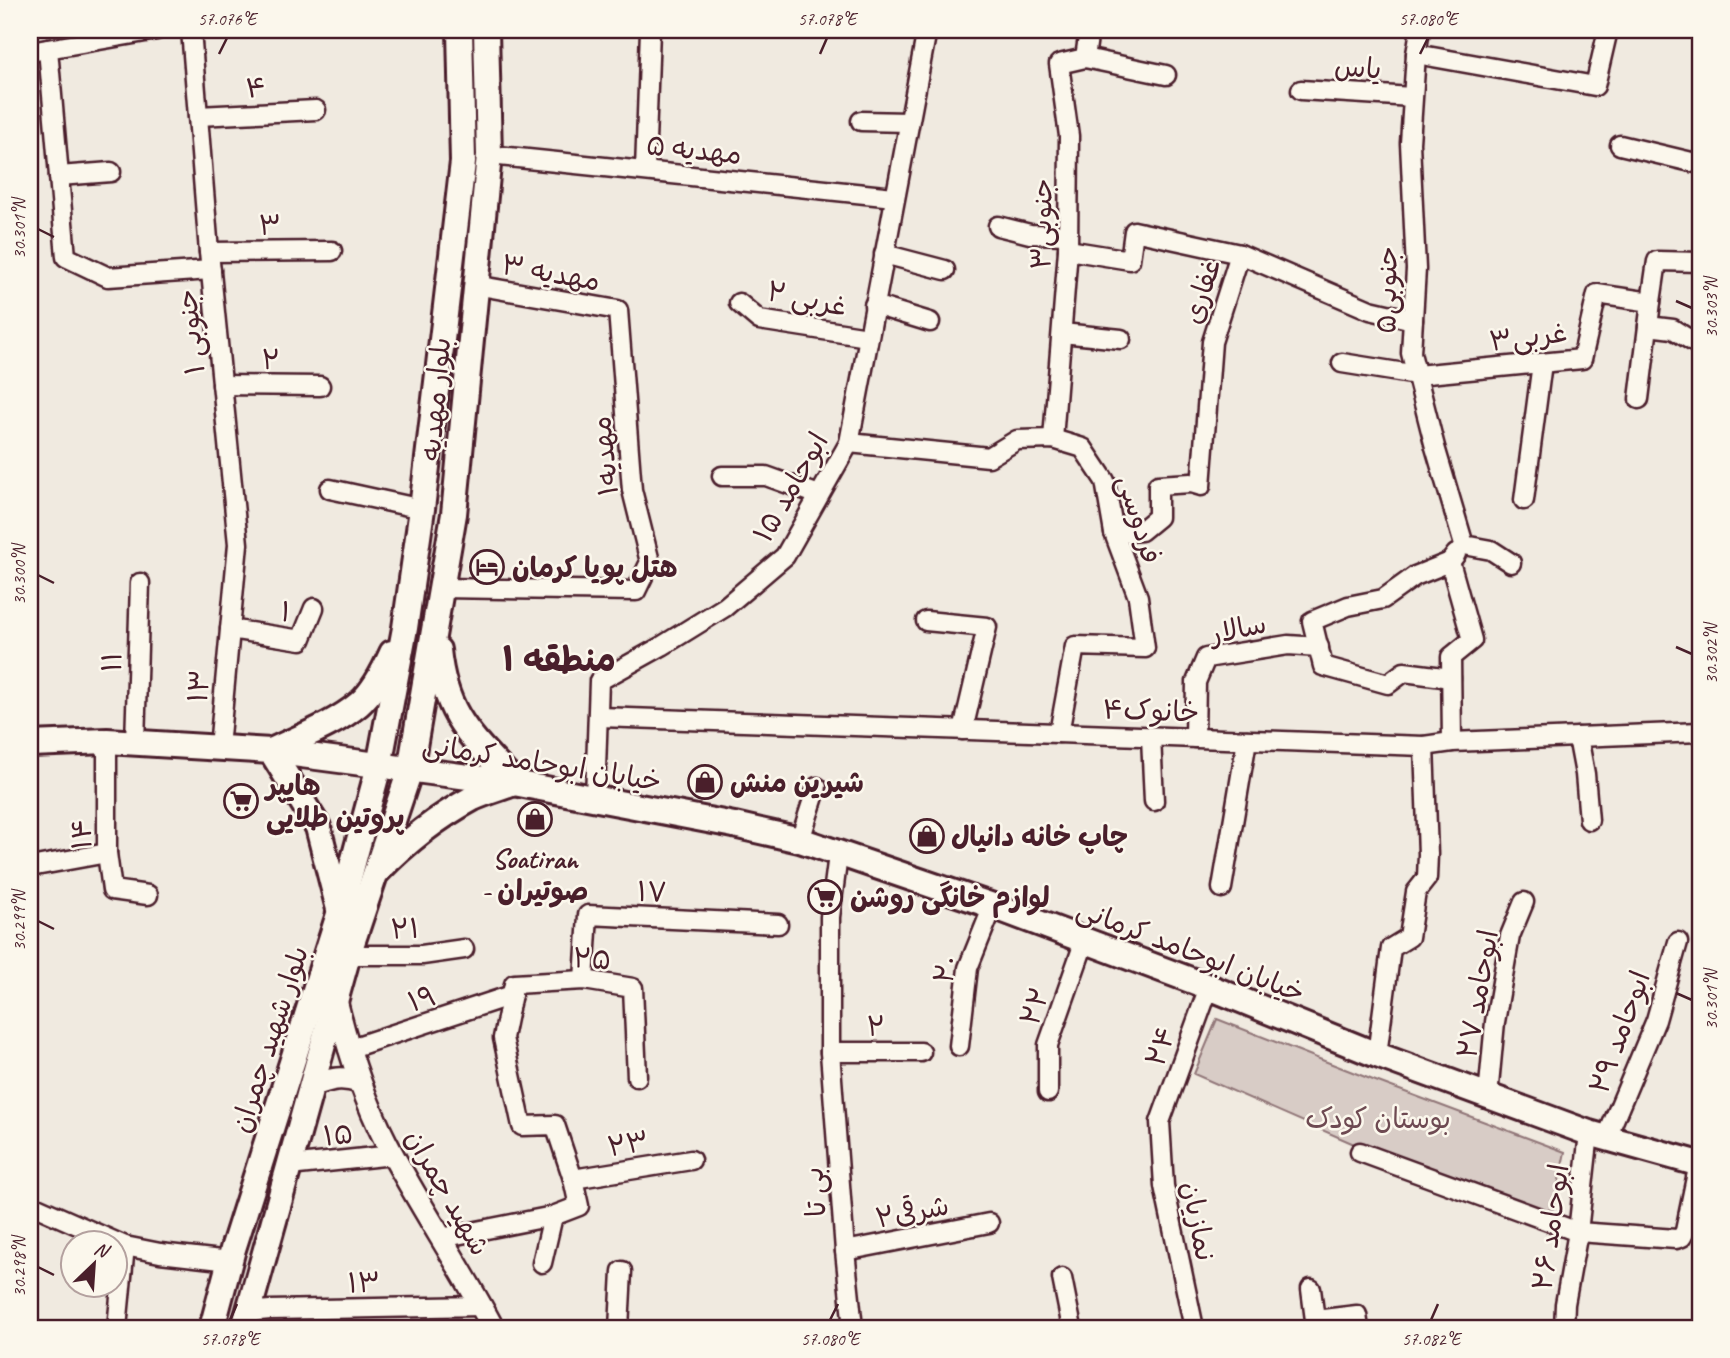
<svg xmlns="http://www.w3.org/2000/svg" width="1730" height="1358" viewBox="0 0 1730 1358" font-family="Caveat,'Playpen Sans Arabic',sans-serif">
	<style>
		.green { fill: #d8ccc6; stroke: #917678; stroke-width: 2 }
		.lines { fill: none; stroke-linecap: round; stroke-linejoin: round }
		.minor-casing { stroke: #4a1f2b; stroke-width: 23 }
		.tertiary-casing { stroke: #4a1f2b; stroke-width: 26 }
		.secondary-casing { stroke: #4a1f2b; stroke-width: 30 }
		.minor { stroke: #fbf7ec; stroke-width: 18 }
		.tertiary { stroke: #fbf7ec; stroke-width: 21 }
		.secondary { stroke: #fbf7ec; stroke-width: 24 }
		.ticks { fill: none; stroke: #4a1f2b; stroke-width: 2.5 }
		.labels { text-anchor: middle; stroke-width: 5; stroke-linejoin: round; paint-order: stroke }
		.street-label { font-size: 28px; fill: #4a1f2b; stroke: #fbf7ec }
		.poi-label { font-size: 28px; font-weight: bold; fill: #4a1f2b; stroke: #fbf7ec; text-anchor: start }
		.park-label { font-size: 28px; fill: #6e4a52; stroke: #fbf7ec }
		.district-label { font-size: 35px; font-weight: bold; fill: #4a1f2b; stroke: #fbf7ec }
		.neatline { fill: none; stroke: #4a1f2b; stroke-width: 2.5 }
		.ticks-label { font-size: 18px; text-anchor: middle; fill: #4a1f2b }
	</style>
	<rect width="100%" height="100%" fill="#f0eae0"/>
	<filter id="ink" filterUnits="userSpaceOnUse"><feTurbulence type="fractalNoise" baseFrequency=".0143" numOctaves="2"/><feDisplacementMap in="SourceGraphic" scale="14" xChannelSelector="R" yChannelSelector="G"/><feConvolveMatrix kernelMatrix="1 2 1 2 8 2 1 2 1" color-interpolation-filters="sRGB"/></filter>
	<g filter="url(#ink)">
		<path class="green" d="M 1217,1019 L 1373,1080 L 1565,1152 L 1552,1214 L 1361,1147 L 1194,1074 Z"/>
		<g class="lines">
			<g class="minor-casing">
				<g id="minor">
					<path d="M 191,30 L 209,252 L 238,544 L 219,747"/>
					<path d="M 1420,30 L 1416,54 L 1410,143 L 1416,269 L 1411,353 L 1435,447 L 1464,545 L 1491,550 L 1511,563"/>
					<path d="M 48,49 L 66,257 L 108,277 L 211,270"/>
					<path d="M 30,52 L 157,30"/>
					<path d="M 1416,54 L 1595,86 L 1608,30"/>
					<path d="M 1085,58 L 1166,75"/>
					<path d="M 1301,90 L 1412,97"/>
					<path d="M 198,116 L 316,110"/>
					<path d="M 861,121 L 909,122"/>
					<path d="M 1620,145 L 1700,164"/>
					<path d="M 489,155 L 894,197"/>
					<path d="M 645,170 L 650,30"/>
					<path d="M 59,176 L 111,172"/>
					<path d="M 998,226 L 1030,234 L 1067,235"/>
					<path d="M 1068,250 L 1130,260 L 1134,231 L 1240,254"/>
					<path d="M 209,252 L 332,251"/>
					<path d="M 884,254 L 945,270"/>
					<path d="M 739,303 L 759,320 L 868,337"/>
					<path d="M 874,305 L 930,322"/>
					<path d="M 1648,326 L 1673,329 L 1700,346"/>
					<path d="M 1062,333 L 1121,339"/>
					<path d="M 1342,363 L 1417,375 L 1582,359 L 1597,294 L 1651,302 L 1657,261 L 1700,262"/>
					<path d="M 222,385 L 320,386"/>
					<path d="M 1639,399 L 1651,302"/>
					<path d="M 1053,439 L 1068,250 L 1069,136 L 1059,64 L 1085,58 L 1089,30"/>
					<path d="M 849,443 L 989,457 L 1017,440 L 1053,439 L 1083,448 L 1105,481 L 1114,533 L 1138,597 L 1145,648 L 1075,646 L 1059,733"/>
					<path d="M 722,476 L 766,476 L 819,495"/>
					<path d="M 330,489 L 422,509"/>
					<path d="M 1524,500 L 1542,363"/>
					<path d="M 1114,533 L 1141,531 L 1158,517 L 1158,485 L 1191,483 L 1201,486 L 1212,342 L 1240,254 L 1370,310 L 1413,320"/>
					<path d="M 1450,562 L 1415,576 L 1383,599 L 1348,606 L 1312,621 L 1323,666 L 1388,684 L 1404,672 L 1451,678"/>
					<path d="M 442,588 L 636,591 L 650,562 L 632,490 L 618,310 L 475,285"/>
					<path d="M 926,621 L 987,627 L 963,730"/>
					<path d="M 230,629 L 301,640 L 314,608"/>
					<path d="M 600,717 L 1424,746 L 1452,742 L 1700,732"/>
					<path d="M 1151,737 L 1154,801"/>
					<path d="M 1578,737 L 1585,774 L 1589,820"/>
					<path d="M 1195,738 L 1196,682 L 1206,658 L 1288,645 L 1319,647"/>
					<path d="M 107,741 L 107,853 L 112,890 L 148,895"/>
					<path d="M 135,742 L 140,583"/>
					<path d="M 1452,742 L 1451,657 L 1472,640 L 1450,562 L 1456,554"/>
					<path d="M 595,798 L 599,681 L 662,646 L 725,607 L 785,556 L 849,443 L 927,30"/>
					<path d="M 800,840 L 817,787"/>
					<path d="M 838,855 L 830,917 L 830,1052 L 845,1251 L 853,1328"/>
					<path d="M 30,867 L 107,853"/>
					<path d="M 1222,888 L 1247,740"/>
					<path d="M 348,955 L 422,955 L 464,949"/>
					<path d="M 584,980 L 588,915 L 778,924"/>
					<path d="M 959,1046 L 968,968 L 993,906"/>
					<path d="M 348,1049 L 512,995"/>
					<path d="M 830,1052 L 921,1052"/>
					<path d="M 1377,1055 L 1391,948 L 1409,937 L 1416,892 L 1427,878 L 1428,854 L 1424,746"/>
					<path d="M 1048,1092 L 1048,1045 L 1085,940"/>
					<path d="M 1488,1096 L 1495,1022 L 1510,936 L 1524,902"/>
					<path d="M 1606,1139 L 1656,1020 L 1678,942"/>
					<path d="M 1360,1152 L 1578,1232 L 1676,1239 L 1682,1237 L 1685,1231 L 1699,1163"/>
					<path d="M 289,1166 L 393,1155"/>
					<path d="M 573,1179 L 691,1160"/>
					<path d="M 30,1204 L 125,1246 L 160,1253 L 230,1261"/>
					<path d="M 441,1238 L 553,1216 L 579,1206 L 573,1179 L 555,1125 L 522,1126 L 503,1038 L 514,984 L 584,980 L 633,988 L 637,1077"/>
					<path d="M 845,1251 L 989,1223"/>
					<path d="M 542,1263 L 553,1216"/>
					<path d="M 1062,1278 L 1072,1328"/>
					<path d="M 1311,1289 L 1315,1320 L 1357,1315 L 1359,1328"/>
					<path d="M 248,1312 L 270,1310 L 481,1306"/>
					<path d="M 117,1328 L 125,1246"/>
					<path d="M 619,1328 L 622,1271"/>
					<path d="M 1194,1328 L 1164,1186 L 1160,1122 L 1209,987"/>
					<path d="M 1564,1328 L 1565,1304 L 1578,1232 L 1589,1133"/>
				</g>
			</g>
			<g class="tertiary-casing">
				<g id="tertiary">
					<path d="M 336,1000 C 348,1049 363,1097 386,1142 C 419,1206 460,1265 493,1328"/>
					<path d="M 312,1086 C 330,1079 341,1076 359,1082"/>
				</g>
			</g>
			<g class="secondary-casing">
				<g id="secondary">
					<path d="M 30,744 L 107,741 L 271,751 L 514,783 L 734,825 L 800,840 L 993,906 L 1209,987 L 1377,1055 L 1589,1133 L 1700,1164"/>
					<path d="M 378,871 C 406,842 438,817 473,798 C 486,792 501,788 514,783 C 471,736 445,717 438,650"/>
					<path d="M 339,909 L 318,827 L 271,751 C 300,737 334,725 359,704 C 374,691 384,671 392,653"/>
					<path d="M 212,1328 L 233,1249 L 340,911 L 379,766 L 405,628 L 422,509 L 463,162 L 460,30"/>
					<path d="M 244,1328 L 348,955 L 410,770 L 454,514 L 489,155 L 486,30"/>
				</g>
			</g>
			<use href="#minor" class="minor"/>
			<use href="#tertiary" class="tertiary"/>
			<use href="#secondary" class="secondary"/>
		</g>
	</g>
	<path class="ticks" d="M 219,54 L 227,38M 820,54 L 827,38M 1420,54 L 1428,38M 38,229 L 54,237M 1676,301 L 1692,308M 38,575 L 54,583M 1676,647 L 1692,654M 38,921 L 54,929M 1676,993 L 1692,1000M 38,1267 L 54,1275M 230,1320 L 237,1304M 830,1320 L 838,1304M 1431,1320 L 1438,1304"/>
	<defs>
		<g id="hotel-ring" transform="scale(1.75)"><circle r="9.5" fill="#fbf7ec" stroke="#4a1f2b" stroke-width="1.5"/><path d="M-6-4.5h1.5V1H6V5H4.5V3h-9V5H-6ZM-4 0a1.8 1.8 0 1 1 3.6 0ZM.5 0V-2.5h3Q6-2.5 6 0Z" fill="#4a1f2b"/></g>
		<g id="shop-ring" transform="scale(1.75)"><circle r="9.5" fill="#fbf7ec" stroke="#4a1f2b" stroke-width="1.5"/><path d="M-5-2.5h2.3a2.7 3.5 0 0 1 5.4 0H5L5.5 6h-11ZM-1.5-2.5h3a1.5 2.3 0 0 0-3 0Z" fill="#4a1f2b"/></g>
		<g id="supermarket-ring" transform="scale(1.75)"><circle r="9.5" fill="#fbf7ec" stroke="#4a1f2b" stroke-width="1.5"/><path d="M-6-5.5h2.5l.6 2H6L4.5 2H-2.5L-4.4-4H-6ZM-1.5 3.2a1.3 1.3 0 1 0 .1 0ZM3 3.2a1.3 1.3 0 1 0 .1 0Z" fill="#4a1f2b"/></g>
	</defs>
	<g fill-rule="evenodd">
		<use href="#hotel-ring" x="487" y="567"/>
		<use href="#shop-ring" x="705" y="782"/>
		<use href="#supermarket-ring" x="241" y="801"/>
		<use href="#shop-ring" x="535" y="819"/>
		<use href="#shop-ring" x="927" y="836"/>
		<use href="#supermarket-ring" x="825" y="897"/>
	</g>
	<g class="labels">
		<g class="street-label">
			<text transform="translate(1358 67) rotate(4)" y="10">یاس</text>
			<text transform="translate(256 87) rotate(-3)" y="10">۴</text>
			<text transform="translate(694 149) rotate(6)" y="10">مهدیه ۵</text>
			<text transform="translate(1041 224) rotate(-89)" y="10">جنوبی۳</text>
			<text x="270" y="235">۳</text>
			<text transform="translate(551 272) rotate(10)" y="10">مهدیه ۳</text>
			<text transform="translate(1386 290) rotate(-89)" y="10">جنوبی۵</text>
			<text transform="translate(1201 291) rotate(-72)" y="10">غفاری</text>
			<text transform="translate(807 298) rotate(12)" y="10">۲ غربی</text>
			<text transform="translate(190 332) rotate(-96)" y="10">۱ جنوبی</text>
			<text transform="translate(1528 336) rotate(-7)" y="10">غربی۳</text>
			<text transform="translate(271 359) rotate(1)" y="10">۲</text>
			<text transform="translate(435 399) rotate(-85)" y="10">بلوار مهدیه</text>
			<text transform="translate(604 456) rotate(-96)" y="10">مهدیه۱</text>
			<text transform="translate(790 487) rotate(-60)" y="10">ابوحامد ۱۵</text>
			<text transform="translate(1140 519) rotate(73)" y="10">فردوسی</text>
			<text transform="translate(286 611) rotate(8)" y="10">۱</text>
			<text transform="translate(1238 628) rotate(-12)" y="10">سالار</text>
			<text transform="translate(111 662) rotate(-88)" y="10">۱۱</text>
			<text transform="translate(198 686) rotate(-85)" y="10">۱۳</text>
			<text transform="translate(1151 710) rotate(2)" y="10">خانوک۴</text>
			<text transform="translate(542 762) rotate(9)" y="10">خیابان ابوحامد کرمانی</text>
			<text transform="translate(81 834) rotate(-91)" y="10">۱۴</text>
			<text transform="translate(652 891) rotate(2)" y="10">۱۷</text>
			<text transform="translate(405 928) rotate(-2)" y="10">۲۱</text>
			<text transform="translate(1191 950) rotate(21)" y="10">خیابان ابوحامد کرمانی</text>
			<text transform="translate(592 958) rotate(4)" y="10">۲۵</text>
			<text transform="translate(945 969) rotate(-77)" y="10">۲۰</text>
			<text transform="translate(1477 994) rotate(-80)" y="10">ابوحامد ۲۷</text>
			<text transform="translate(422 998) rotate(-19)" y="10">۱۹</text>
			<text transform="translate(1034 1006) rotate(-71)" y="10">۲۲</text>
			<text x="876" y="1036">۲</text>
			<text transform="translate(1619 1032) rotate(-70)" y="10">ابوحامد ۲۹</text>
			<text transform="translate(269 1039) rotate(-72)" y="10">بلوار شهید چمران</text>
			<text transform="translate(1160 1046) rotate(-70)" y="10">۲۴</text>
			<text transform="translate(338 1134) rotate(-6)" y="10">۱۵</text>
			<text transform="translate(628 1143) rotate(-9)" y="10">۲۳</text>
			<text transform="translate(448 1192) rotate(60)" y="10">شهید چمران</text>
			<text transform="translate(814 1192) rotate(-94)" y="10">بی تا</text>
			<text transform="translate(912 1211) rotate(-11)" y="10">شرقی۲</text>
			<text transform="translate(1199 1221) rotate(79)" y="10">نمازیان</text>
			<text transform="translate(1550 1227) rotate(-82)" y="10">ابوحامد ۲۶</text>
			<text transform="translate(364 1282) rotate(-1)" y="10">۱۳</text>
		</g>
		<g class="poi-label">
			<text x="512" y="577">هتل پویا کرمان</text>
			<text x="730" y="792">شیرین منش</text>
			<text x="266" y="795">هایپر<tspan x="266" dy="32">پروتین طلایی</tspan></text>
			<text x="951" y="846">چاپ خانه دانیال</text>
			<text x="535" y="868" text-anchor="middle">Soatiran<tspan x="535" dy="32">- صوتیران</tspan></text>
			<text x="850" y="907">لوازم خانگی روشن</text>
		</g>
		<g class="park-label">
			<text x="1378" y="1128">بوستان کودک</text>
		</g>
		<g class="district-label">
			<text x="559" y="671">منطقه ۱</text>
		</g>
	</g>
	<rect width="1730" height="1358" fill="none" stroke="#fbf7ec" stroke-width="77"/>
	<g transform="translate(94 1264) rotate(25)"><circle r="33" fill="#fbf7ec" stroke="#b4a19f" stroke-width="2"/>
	<path d="M0-5L12 26L0 18L-12 26Z" fill="#4a1f2b"/>
	<text y="-10" font-size="19" font-weight="bold" text-anchor="middle" fill="#4a1f2b">N</text>
	</g>
	<rect x="38" y="38" width="1654" height="1282" class="neatline"/>
	<g class="ticks-label">
		<text x="227" y="25">57.076°E</text>
		<text x="827" y="25">57.078°E</text>
		<text x="1428" y="25">57.080°E</text>
		<text transform="translate(19 229) rotate(-90)" y="6">30.301°N</text>
		<text transform="translate(1711 308) rotate(-90)" y="6">30.303°N</text>
		<text transform="translate(19 575) rotate(-90)" y="6">30.300°N</text>
		<text transform="translate(1711 654) rotate(-90)" y="6">30.302°N</text>
		<text transform="translate(19 921) rotate(-90)" y="6">30.299°N</text>
		<text transform="translate(1711 1000) rotate(-90)" y="6">30.301°N</text>
		<text transform="translate(19 1267) rotate(-90)" y="6">30.298°N</text>
		<text x="230" y="1345">57.078°E</text>
		<text x="830" y="1345">57.080°E</text>
		<text x="1431" y="1345">57.082°E</text>
	</g>
</svg>
